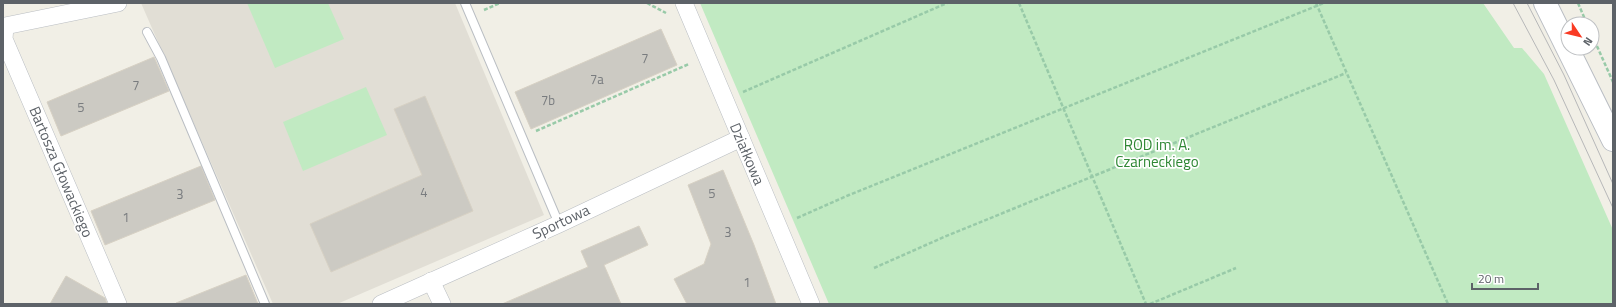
<svg xmlns="http://www.w3.org/2000/svg" width="1616" height="307" viewBox="0 0 1616 307" font-family="'Titillium Web',sans-serif">
	<style>
		.education { fill: #e1ded5 }
		.green { fill: #c1eac2 }
		.building { fill: #cccac3; stroke: #d7d1c4 }
		.lines { fill: none; stroke-linecap: round; stroke-linejoin: round }
		.lane-casing { stroke: #babec3; stroke-width: 10 }
		.street-casing { stroke: #babec3; stroke-width: 18 }
		.secondary-casing { stroke: #b9bdc3; stroke-width: 24 }
		.path { stroke: #98caa8; stroke-width: 2.5; stroke-dasharray: 4 2; stroke-linecap: butt }
		.lane { stroke: #fff; stroke-width: 8 }
		.street { stroke: #fff; stroke-width: 17 }
		.secondary { stroke: #fff; stroke-width: 22 }
		.tram { stroke: #b7b8b9; stroke-width: 1 }
		.labels { text-anchor: middle; stroke-width: 3.5; stroke-linejoin: round; paint-order: stroke }
		.number-label { font-size: 13px; fill: #797c7f }
		.park-label { font-size: 15px; fill: #2e8734; stroke: #fff }
		.street-label { font-size: 15px; fill: #5d6268; stroke: #fff }
	</style>
	<rect width="100%" height="100%" fill="#f1efe6"/>
	<path class="education" d="M 141,3 L 455,3 L 544,215 L 337,304 L 273,304 Z"/>
	<g class="green">
		<path d="M 247,3 L 328,3 L 344,39 L 275,68 Z"/>
		<path d="M 700,3 L 1483,3 L 1514,48 L 1522,48 L 1544,74 L 1613,230 L 1613,304 L 829,304 Z"/>
		<path d="M 366,87 L 387,135 L 303,171 L 283,122 Z"/>
	</g>
	<g class="building">
		<path d="M 661,29 L 677,65 L 531,129 L 515,92 Z"/>
		<path d="M 154,57 L 169,91 L 61,136 L 47,102 Z"/>
		<path d="M 425,96 L 473,211 L 331,272 L 310,224 L 422,175 L 394,109 Z"/>
		<path d="M 201,166 L 215,200 L 105,245 L 91,211 Z"/>
		<path d="M 723,170 L 754,245 L 776,304 L 687,304 L 674,279 L 704,264 L 711,244 L 688,185 Z"/>
		<path d="M 639,226 L 648,245 L 604,265 L 621,304 L 502,304 L 588,267 L 581,251 Z"/>
		<path d="M 246,275 L 258,304 L 176,304 L 176,303 Z"/>
		<path d="M 66,276 L 105,298 L 107,304 L 50,304 Z"/>
	</g>
	<g class="lines">
		<g class="lane-casing">
			<g id="lane">
				<path d="M 465,3 L 559,224"/>
				<path d="M 147,32 L 161,58 L 265,304"/>
			</g>
		</g>
		<g class="street-casing">
			<g id="street">
				<path d="M 684,3 L 811,304"/>
				<path d="M 431,281 L 442,304"/>
				<path d="M 118,304 L 4,39 L 5,26 L 118,3"/>
				<path d="M 381,304 L 559,224 L 741,138"/>
			</g>
		</g>
		<g class="secondary-casing">
			<path id="secondary" d="M 1545,3 L 1613,140"/>
		</g>
		<g class="path">
			<path d="M 647,3 L 666,13"/>
			<path d="M 1019,3 L 1146,304"/>
			<path d="M 1316,3 L 1448,304"/>
			<path d="M 1578,3 L 1587,24"/>
			<path d="M 484,10 L 500,3"/>
			<path d="M 1592,35 L 1613,82"/>
			<path d="M 743,92 L 947,3"/>
			<path d="M 536,131 L 689,64"/>
			<path d="M 797,218 L 849,195 L 1324,3"/>
			<path d="M 874,268 L 944,237 L 1346,73"/>
			<path d="M 1150,304 L 1236,268"/>
		</g>
		<use href="#lane" class="lane"/>
		<use href="#street" class="street"/>
		<use href="#secondary" class="secondary"/>
		<g class="tram">
			<path d="M 1513,3 L 1554,80 L 1613,208"/>
			<path d="M 1527,3 L 1564,75 L 1613,184"/>
		</g>
	</g>
	<g class="labels">
		<g class="number-label">
			<text x="645" y="63">7</text>
			<text x="597" y="84">7a</text>
			<text x="136" y="90">7</text>
			<text x="548" y="105">7b</text>
			<text x="81" y="112">5</text>
			<text x="424" y="197">4</text>
			<text x="712" y="198">5</text>
			<text x="180" y="199">3</text>
			<text x="126" y="222">1</text>
			<text x="728" y="237">3</text>
			<text x="747" y="287">1</text>
		</g>
		<g class="park-label">
			<text x="1157" y="150">ROD im. A.<tspan x="1157" dy="17">Czarneckiego</tspan></text>
		</g>
		<g class="street-label">
			<text transform="translate(747 154) rotate(67)" y="5">Działkowa</text>
			<text transform="translate(61 172) rotate(67)" y="5">Bartosza Głowackiego</text>
			<text transform="translate(561 222) rotate(-25)" y="5">Sportowa</text>
		</g>
	</g>
	<rect width="1616" height="307" fill="none" stroke="#5d6268" stroke-width="8"/>
	<g transform="translate(1580 36) rotate(125)"><circle r="19" fill="#ffffff" stroke="#bec0c3"/>
	<path d="M0-3L7 15L0 10L-7 15Z" fill="#f93b24"/>
	<text y="-6" font-size="11" font-weight="bold" text-anchor="middle" fill="#5d6268">N</text>
	</g>
	<path d="M1472 283v6h66v-6" fill="none" stroke="#5d6268" stroke-width="2"/>
	<text x="1478" y="283" font-size="12" fill="#5d6268" stroke="#ffffff" stroke-width="3" paint-order="stroke">20 m</text>
</svg>
